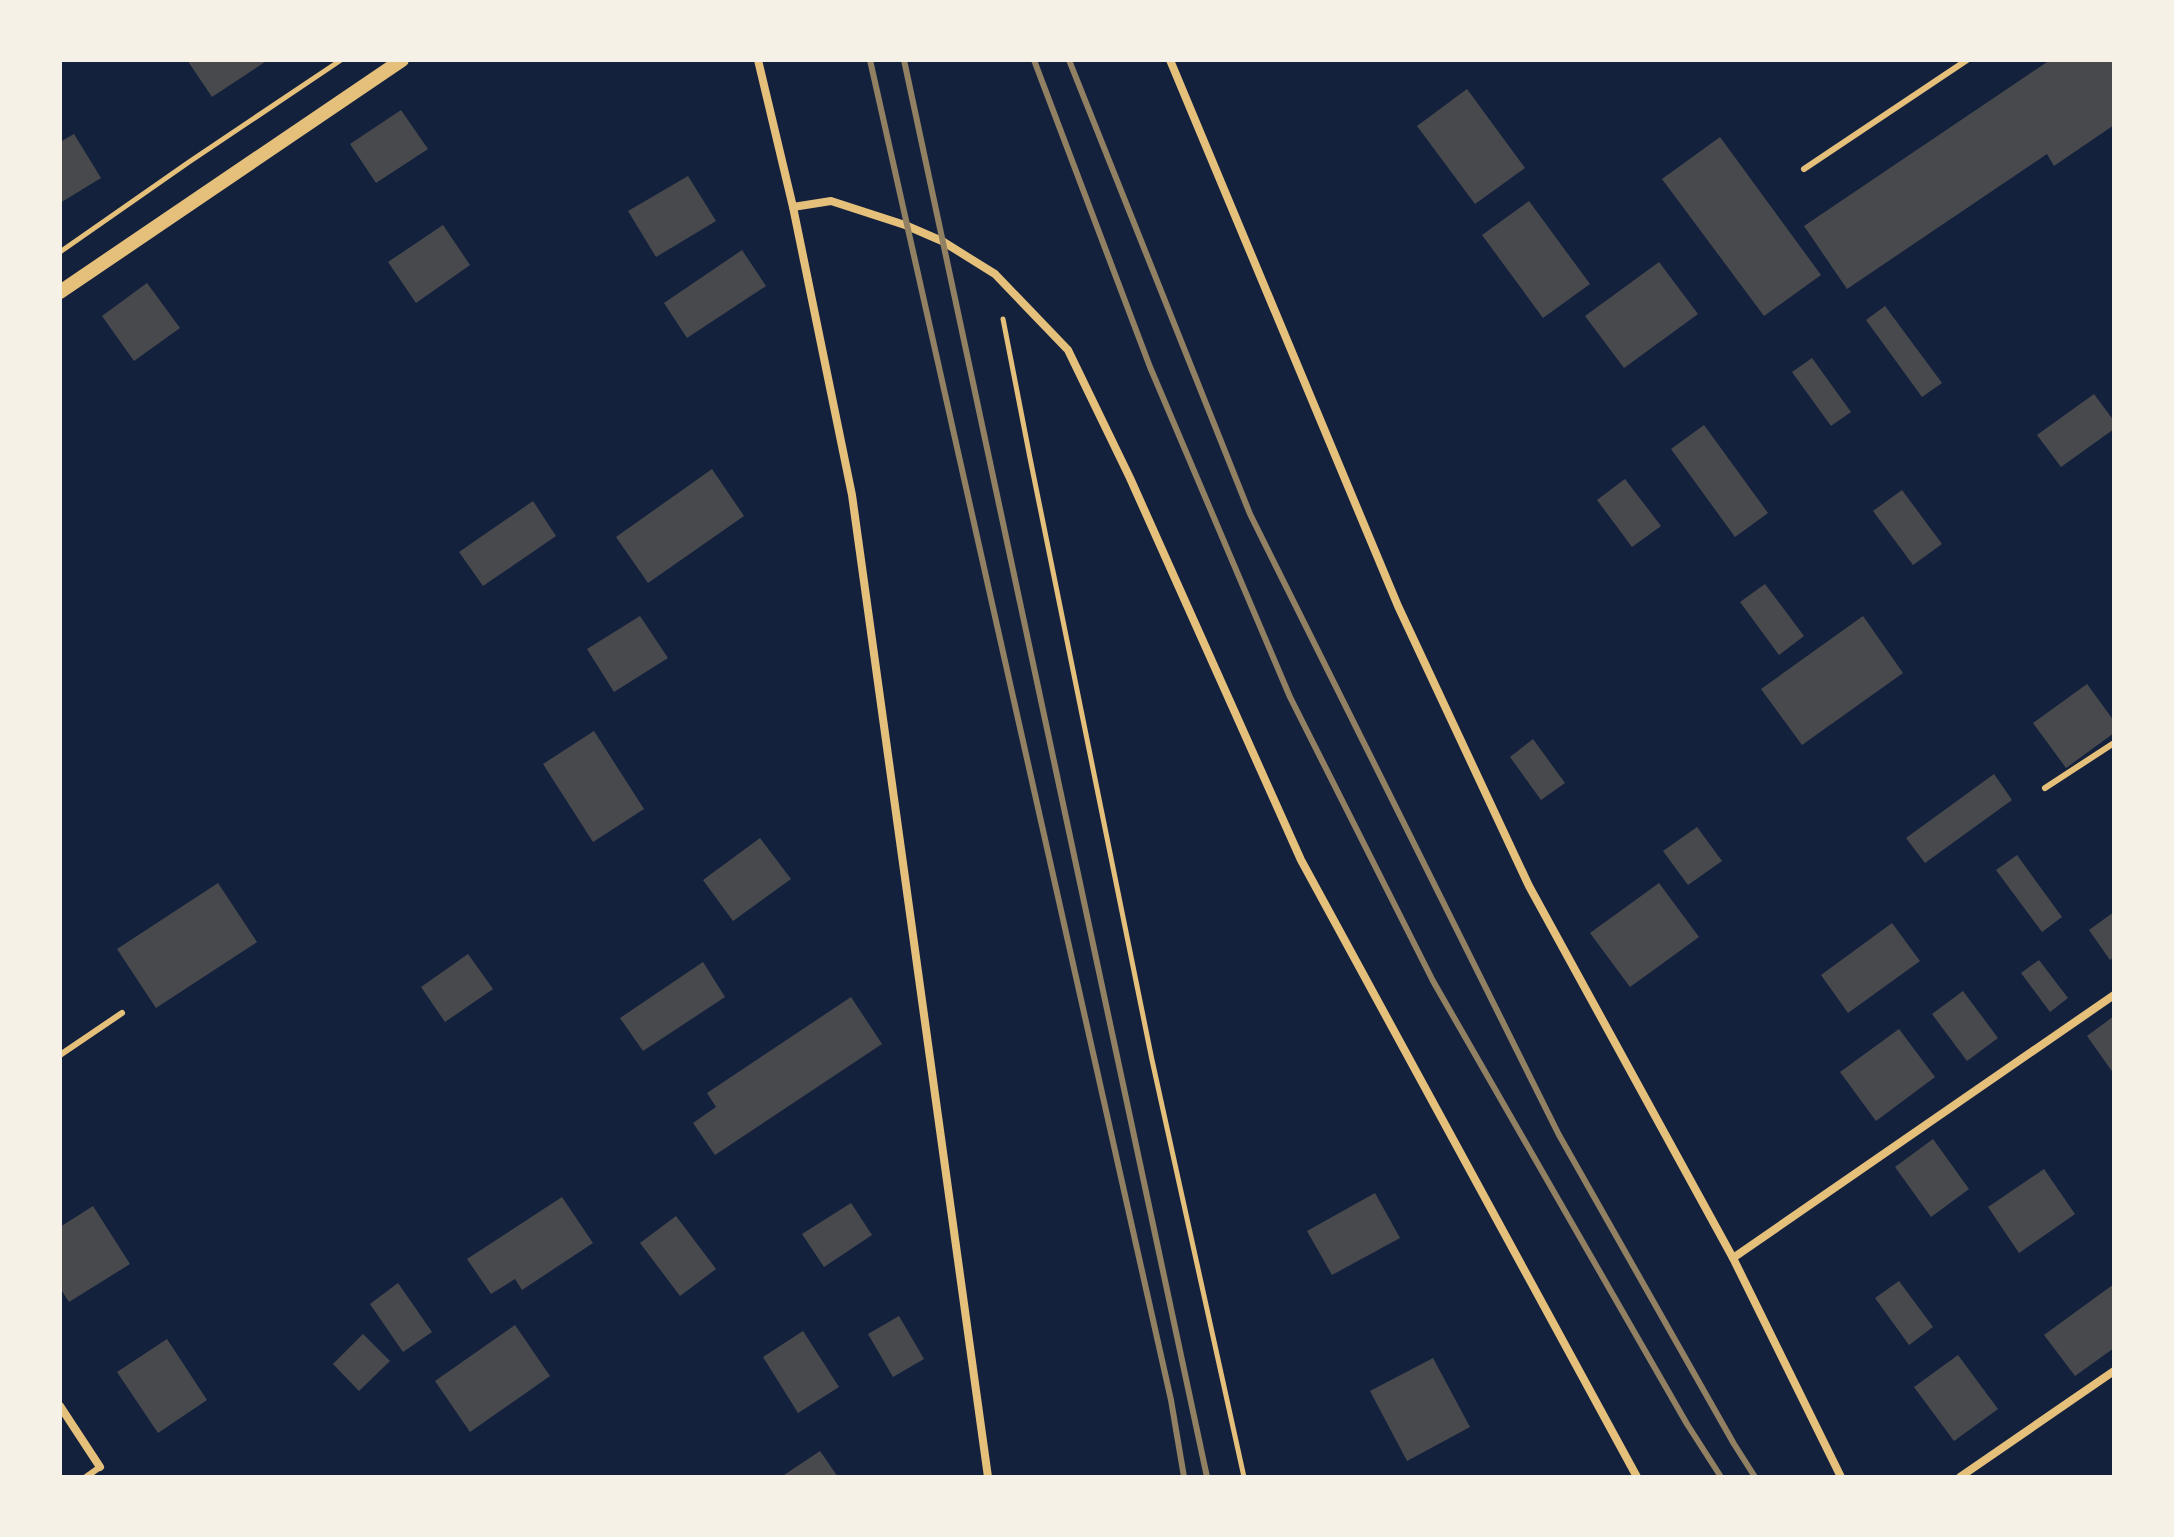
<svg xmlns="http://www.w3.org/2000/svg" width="2174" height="1537" viewBox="0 0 2174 1537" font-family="'Source Sans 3',sans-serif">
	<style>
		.building { fill: #48494c }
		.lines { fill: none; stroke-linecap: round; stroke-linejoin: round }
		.path { stroke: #e5c07b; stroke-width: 5 }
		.service { stroke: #e5c07b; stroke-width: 6 }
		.minor { stroke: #e5c07b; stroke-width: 8 }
		.tertiary { stroke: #e5c07b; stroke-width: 14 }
		.rail { stroke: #918062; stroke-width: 6 }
	</style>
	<rect width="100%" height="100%" fill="#14213d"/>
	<g class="building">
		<path d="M 187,60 L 268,60 L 212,97 Z"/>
		<path d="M 2050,60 L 2114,60 L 2114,125 L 2054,166 L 2047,154 L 1847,289 L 1804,226 Z"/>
		<path d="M 1467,89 L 1525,168 L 1475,204 L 1417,126 Z"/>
		<path d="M 401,110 L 428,149 L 376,183 L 350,144 Z"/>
		<path d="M 74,134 L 101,178 L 60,203 L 60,142 Z"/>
		<path d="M 1720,137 L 1821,275 L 1764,316 L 1662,179 Z"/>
		<path d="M 688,176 L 716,221 L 656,257 L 628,211 Z"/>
		<path d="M 1529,201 L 1590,284 L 1543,318 L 1482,235 Z"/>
		<path d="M 443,225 L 470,265 L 416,303 L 388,262 Z"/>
		<path d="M 742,250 L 766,286 L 687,338 L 664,303 Z"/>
		<path d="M 1659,262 L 1698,314 L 1624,368 L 1585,316 Z"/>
		<path d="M 147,283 L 180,328 L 134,361 L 102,316 Z"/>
		<path d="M 1885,306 L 1942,383 L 1922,397 L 1866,320 Z"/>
		<path d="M 1812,358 L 1851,412 L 1831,426 L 1792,372 Z"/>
		<path d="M 2094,394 L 2114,421 L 2114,429 L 2061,467 L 2037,435 Z"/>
		<path d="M 1704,425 L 1768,513 L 1735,537 L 1671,449 Z"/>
		<path d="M 712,469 L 744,516 L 648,583 L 616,537 Z"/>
		<path d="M 1625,479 L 1661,526 L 1632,547 L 1597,500 Z"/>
		<path d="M 1902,490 L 1942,544 L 1913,565 L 1873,511 Z"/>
		<path d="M 533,501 L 556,536 L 483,586 L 459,552 Z"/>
		<path d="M 1765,584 L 1804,636 L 1779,655 L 1740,602 Z"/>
		<path d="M 640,616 L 668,658 L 614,692 L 587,649 Z"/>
		<path d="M 1863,616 L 1903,673 L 1802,745 L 1761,689 Z"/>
		<path d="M 2087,684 L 2114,721 L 2114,733 L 2066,768 L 2033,723 Z"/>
		<path d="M 594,731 L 644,809 L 593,842 L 543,764 Z"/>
		<path d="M 1533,739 L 1565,783 L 1541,800 L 1510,757 Z"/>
		<path d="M 1994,774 L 2012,800 L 1925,863 L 1906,838 Z"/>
		<path d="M 1697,827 L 1722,861 L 1688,885 L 1663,851 Z"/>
		<path d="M 760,838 L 791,879 L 733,921 L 703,880 Z"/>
		<path d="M 2017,855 L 2062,917 L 2042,932 L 1996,870 Z"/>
		<path d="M 218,883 L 257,942 L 156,1008 L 117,949 Z"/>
		<path d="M 1659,883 L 1699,937 L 1630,987 L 1590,933 Z"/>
		<path d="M 2114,912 L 2114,957 L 2110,960 L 2089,930 Z"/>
		<path d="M 1892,923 L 1920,961 L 1848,1013 L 1821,975 Z"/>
		<path d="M 468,954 L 493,989 L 445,1022 L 421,987 Z"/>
		<path d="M 2039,960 L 2068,998 L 2050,1012 L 2021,973 Z"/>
		<path d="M 703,962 L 725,997 L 643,1051 L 620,1018 Z"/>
		<path d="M 1963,991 L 1998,1038 L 1967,1061 L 1932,1014 Z"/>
		<path d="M 851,997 L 882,1044 L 715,1155 L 693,1123 L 716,1107 L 707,1093 Z"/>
		<path d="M 2114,1016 L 2114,1074 L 2087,1036 Z"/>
		<path d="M 1899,1029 L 1935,1077 L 1876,1121 L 1840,1072 Z"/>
		<path d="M 1933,1139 L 1969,1189 L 1931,1217 L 1895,1167 Z"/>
		<path d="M 2044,1169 L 2075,1214 L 2019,1253 L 1988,1207 Z"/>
		<path d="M 1375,1193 L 1400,1238 L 1332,1275 L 1307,1231 Z"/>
		<path d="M 562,1197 L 593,1243 L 522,1290 L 515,1279 L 491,1294 L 467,1259 Z"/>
		<path d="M 851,1203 L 872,1235 L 824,1267 L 802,1234 Z"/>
		<path d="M 93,1206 L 130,1264 L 69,1302 L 60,1288 L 60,1227 Z"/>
		<path d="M 676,1216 L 716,1269 L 680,1296 L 640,1243 Z"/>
		<path d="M 1899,1281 L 1933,1327 L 1909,1345 L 1875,1298 Z"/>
		<path d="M 398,1283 L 432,1332 L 403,1352 L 370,1304 Z"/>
		<path d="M 2114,1284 L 2114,1348 L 2075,1376 L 2044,1335 Z"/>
		<path d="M 899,1316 L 924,1359 L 893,1377 L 868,1334 Z"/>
		<path d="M 515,1325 L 550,1376 L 470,1432 L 435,1381 Z"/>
		<path d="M 803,1331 L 839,1387 L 798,1413 L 763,1357 Z"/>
		<path d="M 363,1334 L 390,1361 L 359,1391 L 333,1364 Z"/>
		<path d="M 167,1339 L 207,1400 L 158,1433 L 117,1372 Z"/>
		<path d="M 1958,1355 L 1998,1409 L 1954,1441 L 1914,1387 Z"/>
		<path d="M 1433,1358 L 1470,1427 L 1407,1461 L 1370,1391 Z"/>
		<path d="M 820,1451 L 838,1477 L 781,1477 Z"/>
	</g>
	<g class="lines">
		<g class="path">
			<path d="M 60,252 L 189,162 L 341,60"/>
			<path d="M 1003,319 L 1030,458 L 1152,1060 L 1244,1477"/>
		</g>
		<g class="service">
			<path d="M 1804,169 L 1967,60"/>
			<path d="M 2045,788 L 2114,743"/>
			<path d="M 60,1055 L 122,1013"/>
			<path d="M 86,1477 L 100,1467"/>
		</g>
		<g class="minor">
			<path d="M 758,60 L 793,207 L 852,495 L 988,1477"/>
			<path d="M 1170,60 L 1398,606 L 1529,886 L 1733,1258 L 1841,1477"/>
			<path d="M 793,207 L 831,201 L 905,225 L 942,241 L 995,274 L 1068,350 L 1130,478 L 1301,860 L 1637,1477"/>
			<path d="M 1733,1258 L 2114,995"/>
			<path d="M 60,1406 L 100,1467"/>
			<path d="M 1960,1477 L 2114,1371"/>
		</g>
		<path class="tertiary" d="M 60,292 L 402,60"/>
		<g class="rail">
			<path d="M 870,60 L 1171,1400 L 1184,1477"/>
			<path d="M 904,60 L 1207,1477"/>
			<path d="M 1034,60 L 1150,367 L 1290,697 L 1433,981 L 1687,1424 L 1721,1477"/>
			<path d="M 1069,60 L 1250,514 L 1559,1135 L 1734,1444 L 1755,1477"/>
		</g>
	</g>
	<rect width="2174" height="1537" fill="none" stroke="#f6f1e7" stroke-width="124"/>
</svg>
